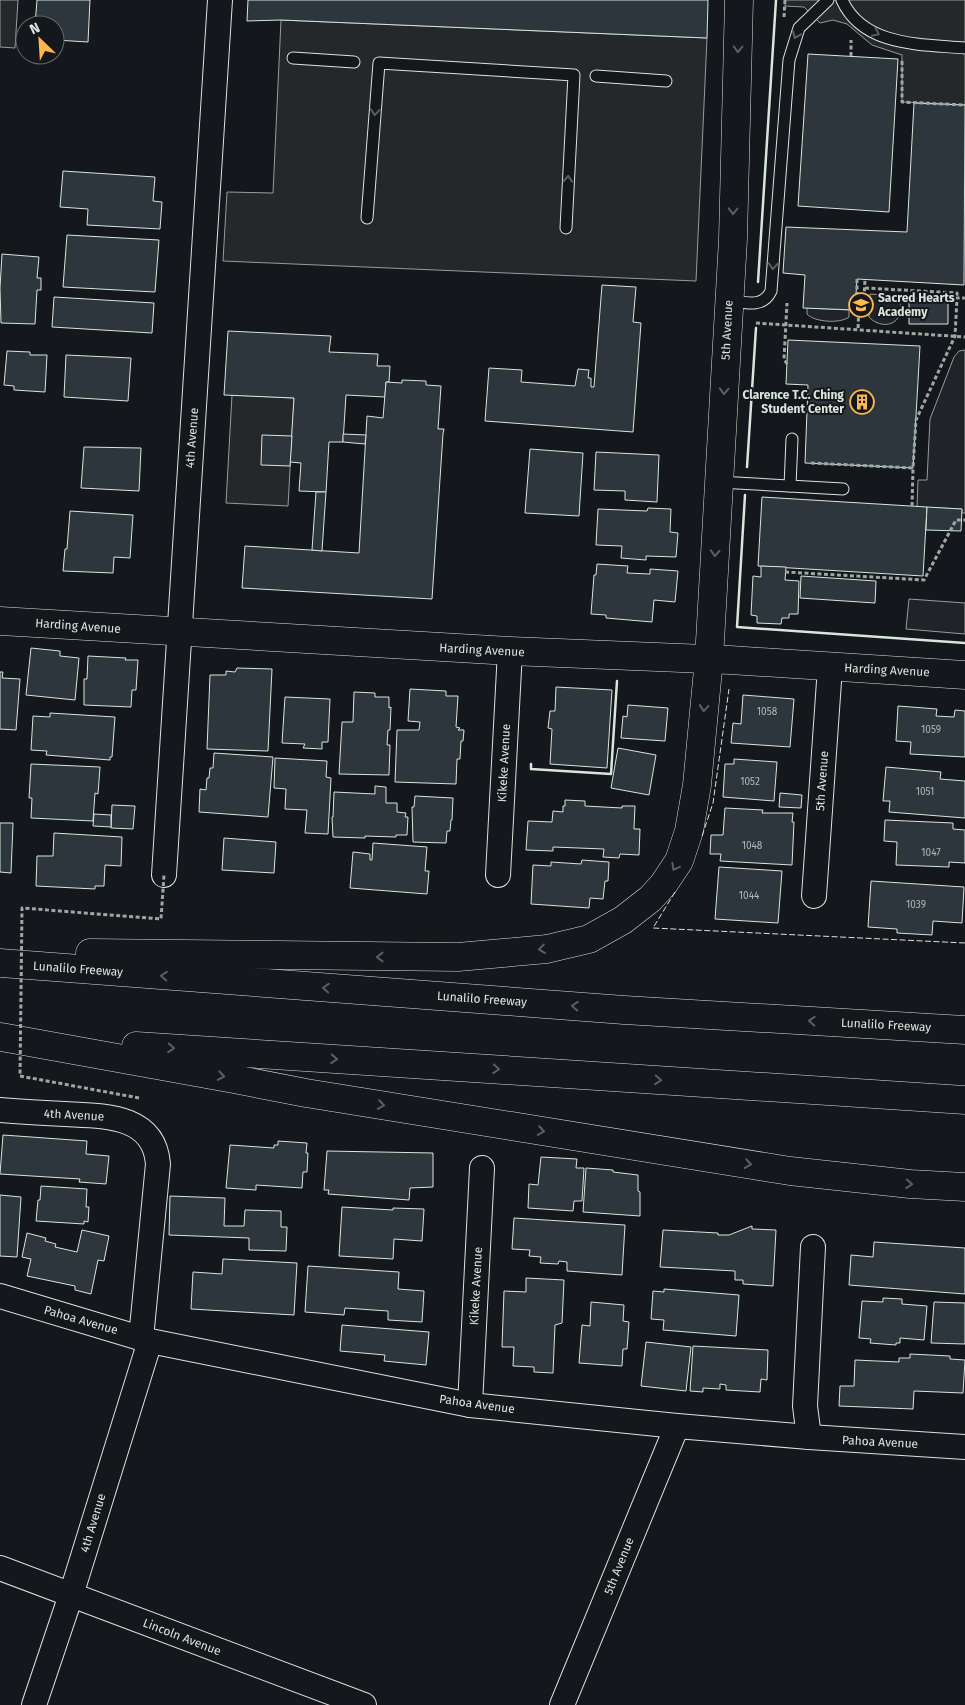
<svg xmlns="http://www.w3.org/2000/svg" width="965" height="1705" viewBox="0 0 965 1705" font-family="'Fira Sans',sans-serif">
	<style>
		.green { fill: #202428; stroke: #939e99 }
		.parking { fill: #24282b; stroke: #939e99 }
		.building { fill: #2c363c; stroke: #d8e6dc }
		.lines { fill: none; stroke-linecap: round; stroke-linejoin: round }
		.lane-casing { stroke: #d8e6dc; stroke-width: 13 }
		.street-casing { stroke: #d8e6dc; stroke-width: 26 }
		.secondary-casing { stroke: #d8e6dc; stroke-width: 29 }
		.highway-casing { stroke: #d8e6dc; stroke-width: 29 }
		.path { stroke: #9da8a2; stroke-width: 3; stroke-dasharray: 4 2.5; stroke-linecap: butt }
		.lane { stroke: #14181c; stroke-width: 11 }
		.street { stroke: #14181c; stroke-width: 24 }
		.secondary { stroke: #14181c; stroke-width: 28 }
		.highway { stroke: #14181c; stroke-width: 28 }
		.path-bridge { stroke: #9da8a2; stroke-width: 3; stroke-dasharray: 4 2.5; stroke-linecap: butt }
		.fence { stroke: #d8e6dc; stroke-width: 1; stroke-dasharray: 6 2.5; stroke-linecap: butt }
		.wall { stroke: #d8e6dc; stroke-width: 2.5 }
		.oneway { stroke: #59605f }
		.labels { text-anchor: middle; stroke-width: 4; stroke-linejoin: round; paint-order: stroke }
		.number-label { font-size: 10px; fill: #adbab4 }
		.poi-label { font-size: 12px; font-weight: bold; fill: #d8e6dc; stroke: #14181c; text-anchor: start }
		.street-label { font-size: 12px; fill: #d8e6dc; stroke: #14181c }
	</style>
	<rect width="100%" height="100%" fill="#14181c"/>
	<g class="green">
		<path d="M 870,294 L 901,296 C 900,301 901,307 900,313 C 896,328 878,327 869,317 Z"/>
		<path d="M 807,308 L 849,310 L 849,317 C 840,324 814,322 807,314 Z"/>
		<path d="M 965,350 L 965,513 L 962,513 L 962,509 L 917,507 L 918,480 L 927,480 L 930,419 L 954,357 L 959,351 Z"/>
		<path d="M 909,599 L 965,603 L 965,634 L 906,629 Z"/>
	</g>
	<g class="parking">
		<path d="M 0,0 L 18,0 L 15,48 L 0,47 Z"/>
		<path d="M 785,0 L 965,0 L 965,105 L 902,102 L 902,55 L 872,45 L 847,24 L 833,20 L 820,23 L 804,7 L 785,6 Z"/>
		<path d="M 281,20 L 707,38 L 696,281 L 223,261 L 227,192 L 273,193 Z"/>
		<path d="M 232,395 L 294,398 L 288,506 L 226,503 Z"/>
	</g>
	<g class="building">
		<path d="M 37,0 L 90,0 L 88,42 L 55,40 L 55,25 L 35,25 Z"/>
		<path d="M 248,0 L 708,0 L 707,38 L 281,20 L 247,21 Z"/>
		<path d="M 808,54 L 898,59 L 889,212 L 798,206 Z"/>
		<path d="M 914,103 L 965,105 L 964,285 L 857,279 L 855,310 L 803,308 L 805,275 L 783,273 L 786,227 L 907,232 Z"/>
		<path d="M 63,171 L 155,177 L 153,201 L 162,202 L 160,229 L 87,225 L 88,209 L 60,207 Z"/>
		<path d="M 67,235 L 159,240 L 155,292 L 63,287 Z"/>
		<path d="M 2,254 L 39,257 L 37,278 L 41,278 L 41,290 L 37,290 L 35,324 L 1,323 L 0,288 Z"/>
		<path d="M 602,285 L 636,287 L 633,322 L 641,323 L 633,432 L 485,421 L 489,368 L 522,370 L 521,382 L 575,386 L 578,369 L 589,370 L 588,378 L 591,378 L 591,387 L 594,387 Z"/>
		<path d="M 54,297 L 154,303 L 152,333 L 52,327 Z"/>
		<path d="M 909,298 L 948,299 L 948,324 L 909,324 Z"/>
		<path d="M 228,331 L 331,336 L 329,352 L 378,354 L 377,366 L 390,366 L 389,382 L 386,382 L 385,397 L 346,395 L 343,442 L 329,442 L 326,492 L 299,491 L 301,463 L 290,462 L 294,398 L 224,395 Z"/>
		<path d="M 788,340 L 920,346 L 913,468 L 805,463 L 808,385 L 786,384 Z"/>
		<path d="M 7,351 L 30,352 L 30,355 L 47,355 L 45,392 L 14,390 L 14,386 L 4,385 Z"/>
		<path d="M 66,355 L 131,358 L 128,401 L 64,397 Z"/>
		<path d="M 402,380 L 426,381 L 426,385 L 441,386 L 438,429 L 444,429 L 443,434 L 432,599 L 242,588 L 245,546 L 359,553 L 367,416 L 383,418 L 386,382 L 402,383 Z"/>
		<path d="M 343,434 L 366,435 L 365,444 L 343,442 Z"/>
		<path d="M 262,435 L 292,436 L 290,466 L 261,465 Z"/>
		<path d="M 84,447 L 141,448 L 139,491 L 81,488 Z"/>
		<path d="M 530,449 L 583,453 L 579,516 L 525,513 Z"/>
		<path d="M 596,452 L 659,455 L 657,502 L 625,500 L 625,491 L 594,490 Z"/>
		<path d="M 316,492 L 326,492 L 322,551 L 312,550 Z"/>
		<path d="M 762,497 L 927,507 L 923,576 L 758,566 Z"/>
		<path d="M 927,507 L 962,509 L 961,531 L 926,530 Z"/>
		<path d="M 648,508 L 671,509 L 670,532 L 678,533 L 676,557 L 646,556 L 646,560 L 621,558 L 622,546 L 596,545 L 598,509 L 647,511 Z"/>
		<path d="M 70,511 L 133,515 L 130,558 L 114,557 L 113,573 L 63,571 L 65,549 L 67,549 Z"/>
		<path d="M 597,564 L 628,566 L 627,573 L 650,574 L 650,569 L 678,571 L 675,602 L 654,600 L 652,622 L 606,618 L 606,615 L 591,614 L 594,575 L 596,575 Z"/>
		<path d="M 761,566 L 786,567 L 785,580 L 799,581 L 798,614 L 789,614 L 789,618 L 782,618 L 781,624 L 757,623 L 757,616 L 751,615 L 753,576 L 761,577 Z"/>
		<path d="M 801,576 L 876,581 L 875,603 L 800,598 Z"/>
		<path d="M 31,648 L 60,651 L 60,656 L 79,658 L 75,700 L 26,695 Z"/>
		<path d="M 88,656 L 126,658 L 125,660 L 138,660 L 136,690 L 132,690 L 131,707 L 84,705 L 84,679 L 87,679 Z"/>
		<path d="M 237,668 L 272,669 L 268,751 L 207,749 L 210,675 L 226,675 L 226,671 L 235,672 Z"/>
		<path d="M 0,672 L 3,672 L 2,678 L 20,679 L 16,730 L 0,729 Z"/>
		<path d="M 556,687 L 612,690 L 607,768 L 550,764 L 552,729 L 548,728 L 550,711 L 555,711 Z"/>
		<path d="M 410,689 L 446,691 L 446,696 L 458,696 L 456,727 L 460,728 L 458,730 L 464,730 L 463,741 L 461,741 L 460,759 L 457,759 L 456,784 L 395,782 L 397,730 L 419,730 L 420,722 L 408,721 Z"/>
		<path d="M 354,692 L 375,693 L 375,697 L 389,697 L 389,708 L 391,707 L 390,730 L 388,730 L 387,745 L 390,745 L 389,775 L 339,774 L 342,722 L 353,722 Z"/>
		<path d="M 743,695 L 794,699 L 790,747 L 731,743 L 733,723 L 741,724 Z"/>
		<path d="M 285,697 L 330,699 L 328,742 L 322,742 L 322,749 L 303,748 L 305,744 L 282,743 Z"/>
		<path d="M 628,705 L 668,708 L 665,741 L 621,738 L 623,716 L 627,717 Z"/>
		<path d="M 898,706 L 937,709 L 936,716 L 954,717 L 955,710 L 965,711 L 965,757 L 910,754 L 911,742 L 896,741 Z"/>
		<path d="M 50,713 L 115,717 L 112,757 L 110,757 L 110,760 L 46,755 L 47,751 L 31,750 L 33,716 L 50,717 Z"/>
		<path d="M 618,748 L 656,755 L 649,795 L 611,788 Z"/>
		<path d="M 214,753 L 273,757 L 268,817 L 199,812 L 200,789 L 206,790 L 207,778 L 209,778 L 210,768 L 213,768 Z"/>
		<path d="M 275,758 L 327,761 L 326,777 L 331,778 L 328,834 L 305,833 L 307,810 L 285,809 L 286,789 L 274,788 Z"/>
		<path d="M 734,759 L 777,762 L 774,801 L 723,797 L 725,764 L 734,764 Z"/>
		<path d="M 31,764 L 100,767 L 98,794 L 95,793 L 93,821 L 31,818 L 32,798 L 29,798 Z"/>
		<path d="M 886,767 L 941,772 L 940,779 L 965,781 L 965,818 L 889,812 L 890,801 L 883,801 Z"/>
		<path d="M 375,786 L 386,787 L 386,803 L 397,803 L 397,812 L 406,813 L 405,817 L 408,817 L 407,835 L 396,835 L 396,837 L 365,836 L 365,838 L 333,837 L 332,817 L 333,817 L 334,792 L 375,794 Z"/>
		<path d="M 780,793 L 802,795 L 801,808 L 779,807 Z"/>
		<path d="M 415,796 L 453,798 L 452,820 L 451,820 L 450,831 L 447,831 L 446,843 L 413,842 L 412,807 L 414,807 Z"/>
		<path d="M 565,800 L 585,801 L 585,806 L 622,808 L 622,806 L 635,806 L 634,829 L 640,829 L 639,855 L 620,854 L 619,858 L 603,857 L 604,849 L 553,847 L 553,851 L 526,850 L 528,821 L 552,822 L 553,811 L 563,812 L 563,806 L 565,806 Z"/>
		<path d="M 112,805 L 135,806 L 133,829 L 111,828 Z"/>
		<path d="M 725,808 L 763,810 L 762,813 L 793,813 L 792,822 L 794,822 L 792,865 L 720,861 L 721,854 L 710,854 L 711,835 L 723,835 Z"/>
		<path d="M 94,814 L 111,815 L 111,827 L 93,826 Z"/>
		<path d="M 885,820 L 953,823 L 953,829 L 965,830 L 965,863 L 949,862 L 949,867 L 896,865 L 897,842 L 884,841 Z"/>
		<path d="M 0,823 L 13,823 L 11,873 L 0,872 Z"/>
		<path d="M 54,833 L 122,837 L 121,866 L 105,865 L 104,886 L 95,886 L 95,889 L 36,886 L 37,856 L 53,856 Z"/>
		<path d="M 224,838 L 276,842 L 274,873 L 222,870 Z"/>
		<path d="M 373,843 L 427,847 L 425,871 L 429,871 L 427,894 L 350,888 L 353,852 L 370,854 L 370,860 L 372,860 Z"/>
		<path d="M 582,860 L 609,862 L 608,881 L 605,881 L 603,899 L 590,898 L 589,908 L 531,904 L 533,865 L 551,866 L 551,862 L 581,864 Z"/>
		<path d="M 719,867 L 782,871 L 778,923 L 715,919 Z"/>
		<path d="M 871,881 L 964,887 L 962,923 L 933,921 L 932,935 L 897,933 L 897,929 L 868,927 Z"/>
		<path d="M 3,1135 L 87,1141 L 86,1154 L 109,1156 L 106,1184 L 79,1182 L 80,1179 L 0,1174 Z"/>
		<path d="M 278,1141 L 307,1143 L 306,1153 L 308,1153 L 307,1172 L 303,1172 L 302,1188 L 256,1185 L 256,1190 L 226,1188 L 230,1145 L 274,1148 L 274,1145 L 278,1145 Z"/>
		<path d="M 327,1151 L 433,1153 L 433,1187 L 410,1188 L 409,1200 L 328,1194 L 329,1190 L 324,1190 Z"/>
		<path d="M 541,1157 L 577,1159 L 576,1168 L 584,1168 L 582,1201 L 574,1201 L 573,1211 L 528,1208 L 529,1184 L 538,1185 Z"/>
		<path d="M 586,1168 L 613,1170 L 613,1172 L 638,1175 L 638,1191 L 640,1192 L 640,1216 L 583,1212 Z"/>
		<path d="M 41,1186 L 87,1189 L 86,1207 L 89,1207 L 88,1222 L 84,1221 L 84,1224 L 36,1221 L 38,1200 L 40,1200 Z"/>
		<path d="M 0,1195 L 21,1197 L 17,1257 L 0,1256 Z"/>
		<path d="M 170,1196 L 225,1198 L 224,1226 L 244,1226 L 245,1210 L 281,1211 L 281,1227 L 287,1227 L 286,1251 L 249,1250 L 249,1238 L 169,1235 Z"/>
		<path d="M 342,1207 L 393,1210 L 393,1208 L 424,1209 L 422,1241 L 394,1239 L 393,1259 L 339,1256 Z"/>
		<path d="M 514,1218 L 625,1225 L 622,1275 L 567,1271 L 567,1262 L 559,1261 L 558,1264 L 540,1263 L 541,1257 L 529,1256 L 530,1250 L 512,1249 Z"/>
		<path d="M 752,1226 L 752,1229 L 776,1230 L 773,1286 L 743,1284 L 743,1280 L 735,1280 L 735,1271 L 660,1267 L 663,1230 L 718,1233 L 718,1235 L 729,1235 Z"/>
		<path d="M 82,1230 L 109,1236 L 104,1261 L 98,1260 L 91,1294 L 75,1290 L 75,1286 L 27,1276 L 31,1259 L 22,1257 L 27,1233 L 46,1238 L 45,1241 L 56,1244 L 55,1247 L 77,1252 Z"/>
		<path d="M 874,1242 L 965,1248 L 965,1294 L 849,1285 L 851,1255 L 873,1257 Z"/>
		<path d="M 223,1259 L 297,1263 L 294,1315 L 191,1309 L 193,1272 L 222,1274 Z"/>
		<path d="M 308,1266 L 399,1272 L 398,1289 L 424,1291 L 422,1322 L 388,1320 L 388,1311 L 345,1308 L 344,1315 L 305,1312 Z"/>
		<path d="M 526,1278 L 564,1280 L 562,1323 L 555,1325 L 553,1373 L 534,1372 L 534,1367 L 513,1366 L 514,1347 L 502,1347 L 504,1291 L 526,1292 Z"/>
		<path d="M 664,1289 L 739,1295 L 736,1336 L 663,1330 L 664,1320 L 651,1319 L 653,1291 L 664,1292 Z"/>
		<path d="M 883,1298 L 902,1299 L 902,1304 L 927,1306 L 924,1340 L 900,1338 L 900,1343 L 896,1343 L 896,1345 L 870,1343 L 871,1339 L 859,1338 L 862,1301 L 883,1302 Z"/>
		<path d="M 591,1302 L 624,1305 L 623,1321 L 629,1322 L 627,1349 L 623,1349 L 622,1366 L 579,1363 L 582,1325 L 590,1326 Z"/>
		<path d="M 934,1302 L 965,1303 L 965,1344 L 931,1343 Z"/>
		<path d="M 342,1325 L 429,1332 L 426,1365 L 384,1361 L 385,1355 L 340,1351 Z"/>
		<path d="M 646,1342 L 691,1347 L 686,1391 L 641,1386 Z"/>
		<path d="M 693,1346 L 768,1350 L 767,1380 L 761,1379 L 760,1392 L 726,1390 L 726,1385 L 720,1384 L 720,1389 L 703,1388 L 703,1392 L 690,1391 Z"/>
		<path d="M 910,1354 L 950,1356 L 950,1359 L 965,1360 L 963,1393 L 914,1391 L 913,1409 L 839,1406 L 840,1386 L 854,1386 L 855,1360 L 899,1362 L 899,1358 L 910,1358 Z"/>
	</g>
	<g class="lines">
		<g class="lane-casing">
			<g id="lane">
				<path d="M 842,0 C 863,47 922,44 965,48"/>
				<path d="M 293,58 L 354,62"/>
				<path d="M 596,76 L 666,81"/>
				<path d="M 367,218 L 379,63 L 574,75 L 566,228"/>
				<path d="M 730,300 C 746,303 763,308 771,291 L 789,60 L 799,28 L 828,0"/>
				<path d="M 719,482 L 843,489"/>
				<path d="M 790,486 L 792,439"/>
			</g>
		</g>
		<g class="street-casing">
			<g id="street">
				<path d="M 164,875 L 220,0"/>
				<path d="M 498,875 L 510,651"/>
				<path d="M 814,896 L 830,667"/>
				<path d="M 0,1110 C 22,1112 43,1113 65,1114 C 103,1116 154,1114 158,1164 L 141,1338"/>
				<path d="M 0,1296 L 150,1341 L 470,1405 L 677,1426 L 809,1437 L 965,1447"/>
				<path d="M 470,1405 L 482,1168"/>
				<path d="M 809,1437 L 805,1406 L 813,1247"/>
				<path d="M 0,1568 L 364,1705"/>
				<path d="M 34,1705 L 71,1595 L 150,1341"/>
				<path d="M 562,1705 L 677,1426"/>
			</g>
		</g>
		<g class="secondary-casing">
			<g id="secondary">
				<path d="M 0,621 L 510,651 L 730,660 L 965,675"/>
				<path d="M 709,659 L 733,239 L 739,0"/>
			</g>
		</g>
		<g class="highway-casing">
			<g id="highway">
				<path d="M 90,953 L 458,957 L 547,949 L 589,939 L 623,920 L 650,899 L 663,885 L 679,861 L 689,831 L 697,785 L 709,659"/>
				<path d="M 0,963 L 624,1010 L 965,1030"/>
				<path d="M 1,1037 L 234,1079 L 306,1093 L 790,1171 L 910,1184 L 965,1187"/>
				<path d="M 136,1046 L 965,1100"/>
			</g>
		</g>
		<g class="path">
			<path d="M 784,17 L 785,0"/>
			<path d="M 851,56 L 851,40"/>
			<path d="M 902,61 L 902,102 L 965,105"/>
			<path d="M 857,279 L 857,298 L 859,302 L 858,330"/>
			<path d="M 865,288 L 957,293 L 957,298"/>
			<path d="M 859,302 L 864,298 L 865,280"/>
			<path d="M 756,323 L 965,337"/>
			<path d="M 787,364 L 784,359 L 787,303"/>
			<path d="M 811,463 L 913,468 L 916,420 L 955,336 L 957,298 L 965,298"/>
			<path d="M 912,506 L 913,468"/>
			<path d="M 785,572 L 924,580 L 956,520 L 965,520"/>
		</g>
		<use href="#lane" class="lane"/>
		<use href="#street" class="street"/>
		<use href="#secondary" class="secondary"/>
		<use href="#highway" class="highway"/>
		<path class="path-bridge" d="M 139,1098 L 20,1076 L 22,908 L 161,919 L 164,875"/>
		<g class="fence">
			<path d="M 702,836 L 713,803 L 729,689"/>
			<path d="M 675,892 L 653,928 L 965,943"/>
		</g>
		<g class="wall">
			<path d="M 758,282 L 776,0"/>
			<path d="M 747,467 L 756,328"/>
			<path d="M 745,495 L 737,627 L 965,643"/>
			<path d="M 531,764 L 531,769 L 611,774 L 617,681"/>
		</g>
	</g>
	<defs><path id="oneway-chevron" d="M-2-3.5L2.5 0L-2 3.5" fill="none" stroke-width="1.6" stroke-linecap="round" stroke-linejoin="round" transform="scale(1.25)"/></defs>
	<g class="oneway">
		<use href="#oneway-chevron" transform="translate(876 33) rotate(26)"/>
		<use href="#oneway-chevron" transform="translate(796 35) rotate(112)"/>
		<use href="#oneway-chevron" transform="translate(738 49) rotate(91)"/>
		<use href="#oneway-chevron" transform="translate(375 112) rotate(94)"/>
		<use href="#oneway-chevron" transform="translate(568 179) rotate(-87)"/>
		<use href="#oneway-chevron" transform="translate(733 211) rotate(91)"/>
		<use href="#oneway-chevron" transform="translate(773 266) rotate(94)"/>
		<use href="#oneway-chevron" transform="translate(724 391) rotate(93)"/>
		<use href="#oneway-chevron" transform="translate(715 553) rotate(93)"/>
		<use href="#oneway-chevron" transform="translate(704 708) rotate(95)"/>
		<use href="#oneway-chevron" transform="translate(675 867) rotate(119)"/>
		<use href="#oneway-chevron" transform="translate(542 949) rotate(173)"/>
		<use href="#oneway-chevron" transform="translate(380 957) rotate(-180)"/>
		<use href="#oneway-chevron" transform="translate(164 976) rotate(-176)"/>
		<use href="#oneway-chevron" transform="translate(326 988) rotate(-176)"/>
		<use href="#oneway-chevron" transform="translate(575 1006) rotate(-176)"/>
		<use href="#oneway-chevron" transform="translate(812 1021) rotate(-177)"/>
		<use href="#oneway-chevron" transform="translate(171 1048) rotate(4)"/>
		<use href="#oneway-chevron" transform="translate(334 1059) rotate(4)"/>
		<use href="#oneway-chevron" transform="translate(496 1069) rotate(4)"/>
		<use href="#oneway-chevron" transform="translate(221 1076) rotate(10)"/>
		<use href="#oneway-chevron" transform="translate(658 1080) rotate(4)"/>
		<use href="#oneway-chevron" transform="translate(381 1105) rotate(9)"/>
		<use href="#oneway-chevron" transform="translate(541 1131) rotate(9)"/>
		<use href="#oneway-chevron" transform="translate(748 1164) rotate(9)"/>
		<use href="#oneway-chevron" transform="translate(909 1184) rotate(4)"/>
	</g>
	<defs>
		<g id="school-ring" transform="scale(1.25)"><circle r="9.5" fill="#14181c" stroke="#ffb74d" stroke-width="1.5"/><path d="M0-5L7-2L0 1L-7-2ZM-4 1L0 2.5L4 1V4Q0 6-4 4Z" fill="#ffb74d"/></g>
		<g id="building-ring" transform="scale(1.25)"><circle r="9.5" fill="#14181c" stroke="#ffb74d" stroke-width="1.5"/><path d="M-4-6H4V6H1V3H-1V6H-4ZM-2.5-4.3h1.7v1.8h-1.7ZM.8-4.3h1.7v1.8H.8ZM-2.5-1h1.7V.8h-1.7ZM.8-1h1.7V.8H.8Z" fill="#ffb74d"/></g>
	</defs>
	<g fill-rule="evenodd">
		<use href="#school-ring" x="861" y="305"/>
		<use href="#building-ring" x="862" y="402"/>
	</g>
	<g class="labels">
		<g class="number-label">
			<text x="767" y="715">1058</text>
			<text x="931" y="733">1059</text>
			<text x="750" y="785">1052</text>
			<text x="925" y="795">1051</text>
			<text x="752" y="849">1048</text>
			<text x="931" y="856">1047</text>
			<text x="749" y="899">1044</text>
			<text x="916" y="908">1039</text>
		</g>
		<g class="poi-label">
			<text x="878" y="302">Sacred Hearts<tspan x="878" dy="14">Academy</tspan></text>
			<text x="844" y="399" text-anchor="end">Clarence T.C. Ching<tspan x="844" dy="14">Student Center</tspan></text>
		</g>
		<g class="street-label">
			<text transform="translate(727 330) rotate(-87)" y="4">5th Avenue</text>
			<text transform="translate(192 438) rotate(-86)" y="4">4th Avenue</text>
			<text transform="translate(78 626) rotate(4)" y="4">Harding Avenue</text>
			<text transform="translate(482 650) rotate(3)" y="4">Harding Avenue</text>
			<text transform="translate(887 670) rotate(3)" y="4">Harding Avenue</text>
			<text transform="translate(504 763) rotate(-87)" y="4">Kikeke Avenue</text>
			<text transform="translate(822 781) rotate(-86)" y="4">5th Avenue</text>
			<text transform="translate(78 969) rotate(4)" y="4">Lunalilo Freeway</text>
			<text transform="translate(482 999) rotate(4)" y="4">Lunalilo Freeway</text>
			<text transform="translate(886 1025) rotate(3)" y="4">Lunalilo Freeway</text>
			<text transform="translate(74 1115) rotate(3)" y="4">4th Avenue</text>
			<text transform="translate(476 1286) rotate(-87)" y="4">Kikeke Avenue</text>
			<text transform="translate(81 1320) rotate(16)" y="4">Pahoa Avenue</text>
			<text transform="translate(477 1404) rotate(8)" y="4">Pahoa Avenue</text>
			<text transform="translate(880 1442) rotate(3)" y="4">Pahoa Avenue</text>
			<text transform="translate(93 1523) rotate(-73)" y="4">4th Avenue</text>
			<text transform="translate(619 1566) rotate(-68)" y="4">5th Avenue</text>
			<text transform="translate(182 1637) rotate(21)" y="4">Lincoln Avenue</text>
		</g>
	</g>
	<g transform="translate(40 40) rotate(335)"><circle r="24" fill="#14181c" stroke="#626a69"/>
	<path d="M0-4L9 19L0 12L-9 19Z" fill="#ffb74d"/>
	<text y="-8" font-size="14" font-weight="bold" text-anchor="middle" fill="#d8e6dc">N</text>
	</g>
</svg>
